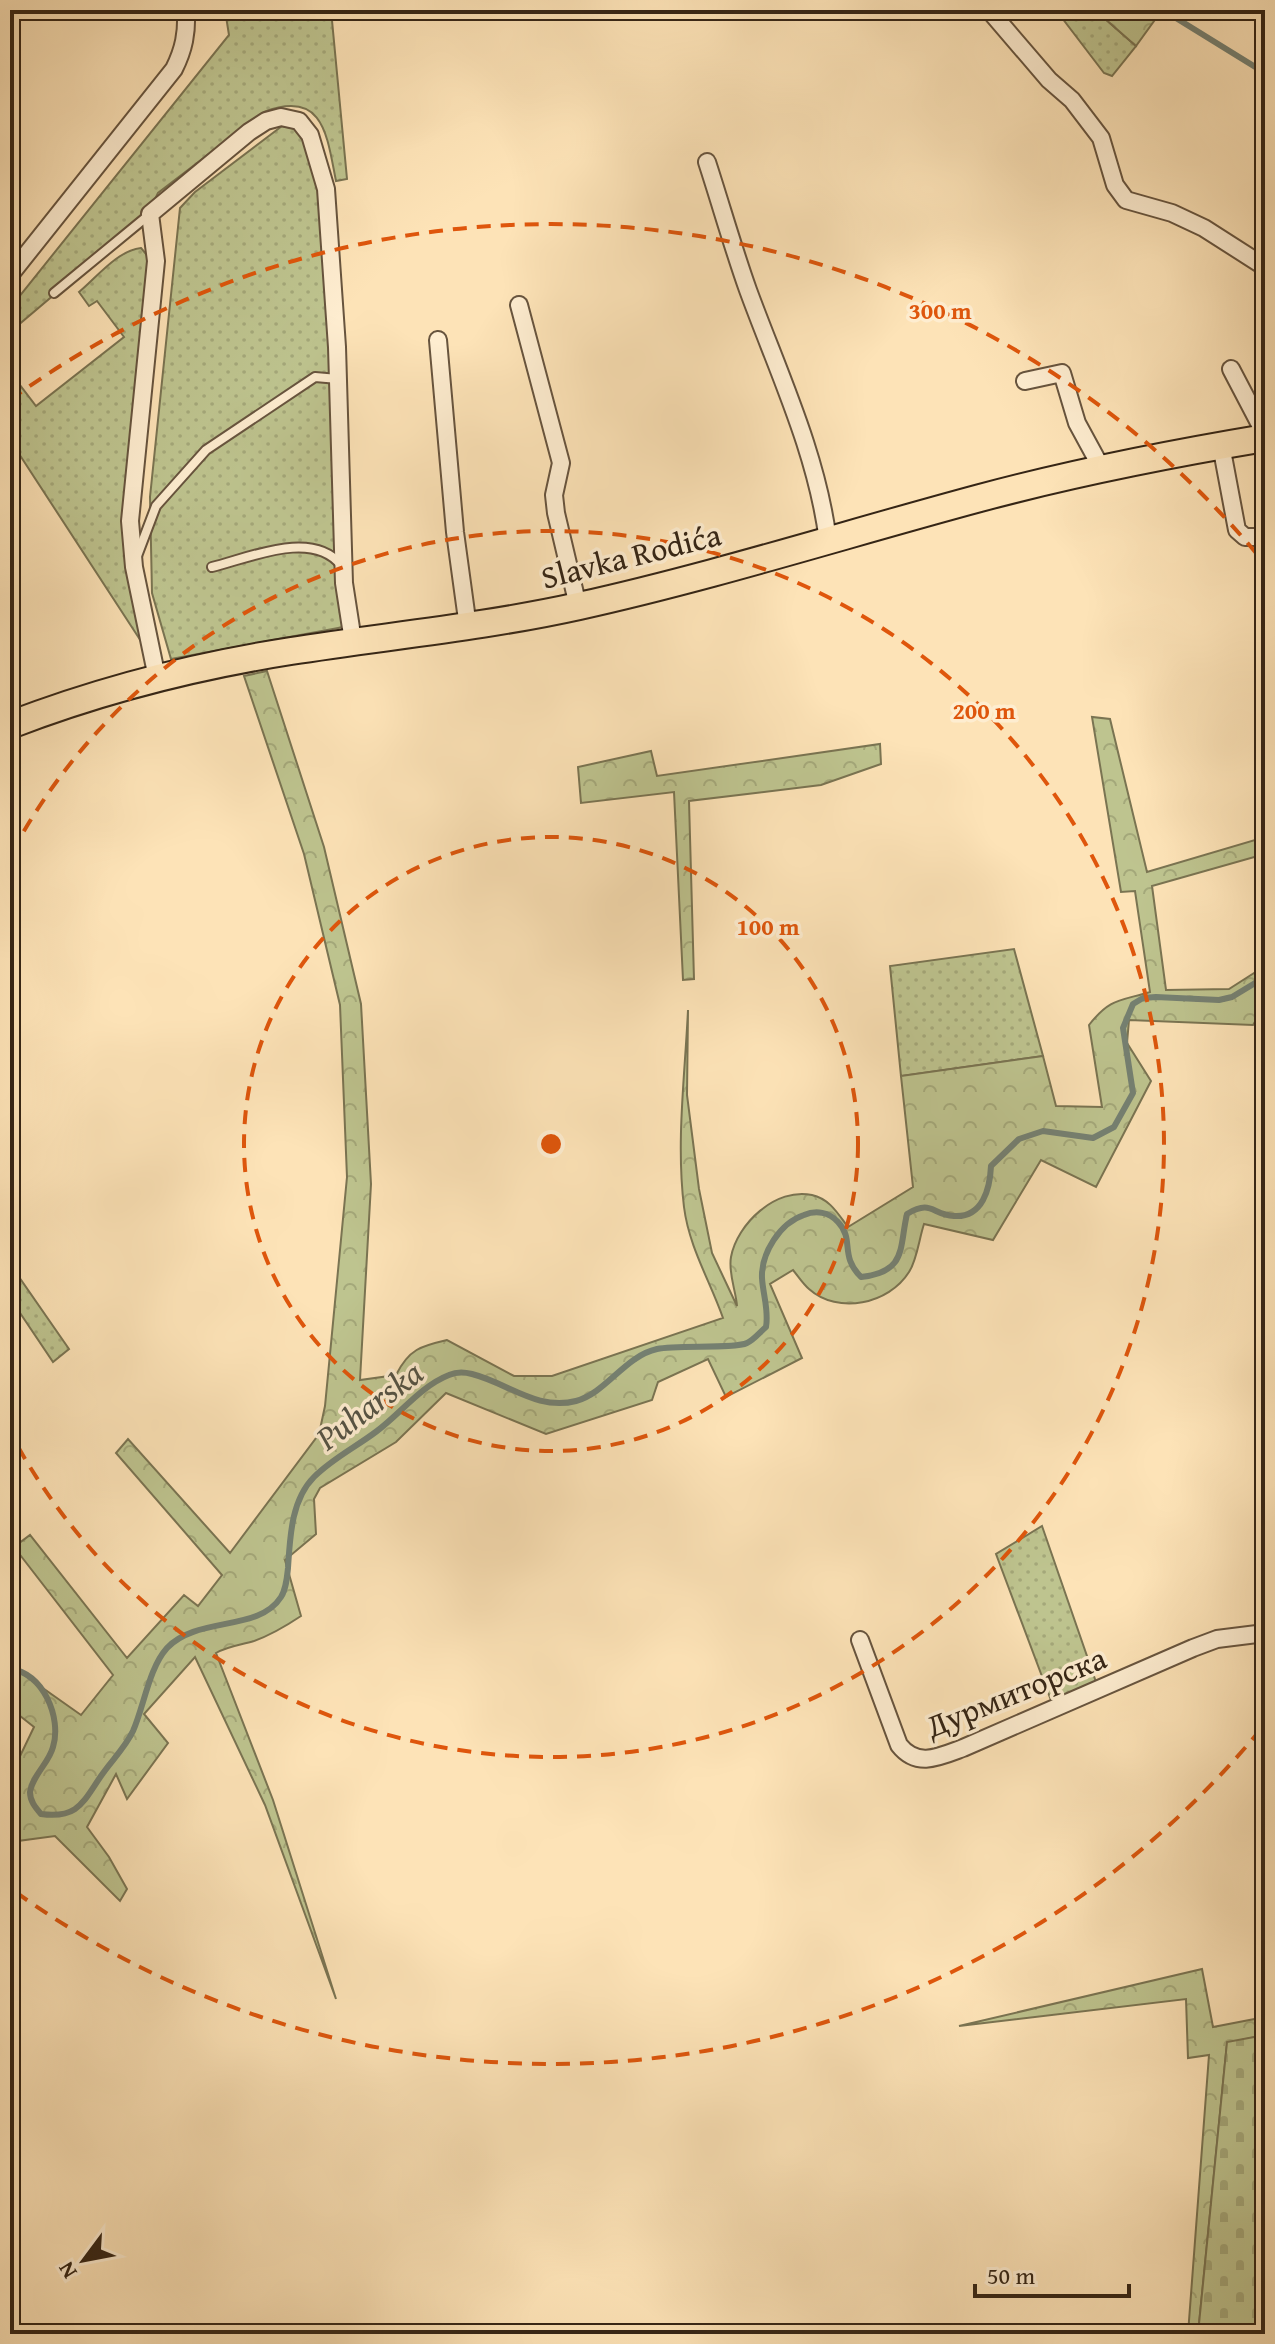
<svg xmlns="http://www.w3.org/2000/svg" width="1275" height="2344" viewBox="0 0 1275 2344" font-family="'Gentium Book Plus',serif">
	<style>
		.grass { fill: url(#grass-dots); stroke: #7a7452; stroke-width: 2 }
		.forest { fill: url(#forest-crowns); stroke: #7a7452; stroke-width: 2 }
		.cemetery { fill: url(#cemetery-stones); stroke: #7a7452; stroke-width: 2 }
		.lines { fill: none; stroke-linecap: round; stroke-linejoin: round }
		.stream { stroke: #758173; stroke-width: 6 }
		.service-casing { stroke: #67543e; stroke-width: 12 }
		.minor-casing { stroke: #67543e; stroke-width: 20 }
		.primary-casing { stroke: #352515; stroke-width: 30 }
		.service { stroke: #feedd0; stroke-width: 8 }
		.minor { stroke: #feedd0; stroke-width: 16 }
		.primary { stroke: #fde3b7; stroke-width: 26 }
		.ring { fill: none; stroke: #df560c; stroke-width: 4; stroke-dasharray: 14 10 }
		.labels { text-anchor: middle; stroke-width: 7; stroke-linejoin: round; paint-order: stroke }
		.street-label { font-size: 32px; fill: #352515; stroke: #feedd0 }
		.water-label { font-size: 34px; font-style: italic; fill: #555344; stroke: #feedd0 }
		.centre { fill: #df560c; stroke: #feedd0; stroke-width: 4 }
		.ring-label { font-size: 24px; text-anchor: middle; font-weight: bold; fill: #df560c; stroke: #feedd0; stroke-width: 7; stroke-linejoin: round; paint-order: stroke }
	</style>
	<defs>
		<pattern id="grass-dots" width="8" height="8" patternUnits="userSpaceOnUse" patternTransform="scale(2)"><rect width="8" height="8" fill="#bec48f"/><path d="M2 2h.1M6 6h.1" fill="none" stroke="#a4a87a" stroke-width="1.8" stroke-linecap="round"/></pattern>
		<pattern id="forest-crowns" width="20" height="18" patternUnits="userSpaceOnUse" patternTransform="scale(2)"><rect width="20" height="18" fill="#bec48f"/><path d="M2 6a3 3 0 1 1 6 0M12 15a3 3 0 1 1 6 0" fill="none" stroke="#a4a87a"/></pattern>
		<pattern id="cemetery-stones" width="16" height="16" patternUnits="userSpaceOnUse" patternTransform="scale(2)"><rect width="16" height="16" fill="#bec48f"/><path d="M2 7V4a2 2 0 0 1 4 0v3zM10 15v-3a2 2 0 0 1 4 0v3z" fill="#a4a87a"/></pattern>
	</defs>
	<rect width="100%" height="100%" fill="#fde3b7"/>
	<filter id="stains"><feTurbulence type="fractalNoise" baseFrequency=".0025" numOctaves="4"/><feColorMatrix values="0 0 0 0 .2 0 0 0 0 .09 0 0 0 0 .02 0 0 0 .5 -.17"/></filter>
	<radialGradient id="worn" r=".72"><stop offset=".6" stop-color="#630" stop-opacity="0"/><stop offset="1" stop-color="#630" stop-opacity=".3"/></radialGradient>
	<g class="grass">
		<path d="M 225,10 L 331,10 L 347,179 L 336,181 C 327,136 324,89 264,112 L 158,193 L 147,216 L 10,332 L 10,308 L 229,35 Z"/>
		<path d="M 1056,10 L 1095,10 L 1136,46 L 1112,76 L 1104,73 Z"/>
		<path d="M 282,126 L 301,130 L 316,149 L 349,626 L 171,659 L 152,593 L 150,497 L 180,208 L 195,192 Z"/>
		<path d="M 141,248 L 151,260 L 125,526 L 150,655 L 10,440 L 10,372 L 36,406 L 124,337 L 97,301 L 89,306 L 79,292 C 96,278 118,250 141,248 Z"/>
		<path d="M 1014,949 L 1043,1056 L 901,1076 L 890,966 Z"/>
		<path d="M 10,1264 L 69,1349 L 53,1362 L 10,1298 Z"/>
		<path d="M 1042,1526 L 1097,1685 L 1052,1703 L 996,1554 Z"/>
	</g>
	<g class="forest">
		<path d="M 1095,10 L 1162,10 L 1136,46 Z"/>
		<path d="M 267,671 L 324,847 L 361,1004 L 371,1184 L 360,1380 L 396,1375 C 409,1349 421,1346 447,1340 L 514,1376 L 552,1376 L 723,1318 C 710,1281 689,1247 684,1207 C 676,1142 685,1075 688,1010 L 687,1095 L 699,1189 L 712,1253 L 737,1306 C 736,1291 728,1273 731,1257 C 737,1224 776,1187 812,1195 C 830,1199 838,1214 848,1227 L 913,1187 L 901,1076 L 1043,1056 L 1056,1106 L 1102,1107 L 1089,1025 C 1110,998 1120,1001 1150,992 L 1135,891 L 1121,892 L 1092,717 L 1110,719 L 1147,872 L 1265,837 L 1265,854 L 1152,886 L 1166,990 L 1229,989 L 1265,966 L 1265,1006 L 1253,1025 L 1129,1020 L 1127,1043 L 1151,1081 L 1096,1187 L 1041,1160 L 993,1240 L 924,1224 C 919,1239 917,1260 909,1272 C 889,1304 838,1315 809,1289 C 803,1284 798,1276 793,1270 L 770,1284 L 802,1358 L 726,1397 L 708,1359 L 658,1382 L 652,1400 L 546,1434 L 446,1393 L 396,1442 L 320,1488 L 314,1499 L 316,1534 L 285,1560 L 301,1616 C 286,1626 271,1635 254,1641 C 241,1645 228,1646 216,1653 L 273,1800 L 336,1999 L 265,1805 L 195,1657 L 144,1714 L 168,1743 L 127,1799 L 116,1774 L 87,1827 L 109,1857 L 127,1889 L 120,1901 L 55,1836 L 10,1842 L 10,1777 L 34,1727 L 10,1708 L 10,1665 L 81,1715 L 113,1675 L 14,1547 L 30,1535 L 127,1658 L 184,1595 L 198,1606 L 222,1575 L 116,1453 L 128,1439 L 230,1553 L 319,1434 L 325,1406 L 347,1177 L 340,1005 L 304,854 L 244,676 Z"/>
		<path d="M 880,744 L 881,764 L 821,785 L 689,801 L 694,979 L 683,980 L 674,792 L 581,803 L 578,767 L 651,751 L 657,776 Z"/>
		<path d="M 1202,1969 L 1213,2027 L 1265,2017 L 1265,2035 L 1227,2043 L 1198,2334 L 1188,2334 L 1209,2055 L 1188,2058 L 1186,1999 L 959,2026 Z"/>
	</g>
	<path class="cemetery" d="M 1265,2035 L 1265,2334 L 1198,2334 L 1227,2042 Z"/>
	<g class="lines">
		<g class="stream">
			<path d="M 1163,10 L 1265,73"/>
			<path d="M 10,1669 C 43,1672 62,1718 53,1747 C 49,1763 32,1776 30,1792 C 30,1801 35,1807 41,1814 C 78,1819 83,1802 101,1776 C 111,1761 125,1748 133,1731 C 144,1706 149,1668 167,1648 C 197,1616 259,1632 281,1597 C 286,1589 287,1578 288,1568 C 290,1538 291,1500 314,1477 C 333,1458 356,1447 377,1431 C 401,1413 421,1386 449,1375 C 456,1372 464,1372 472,1374 C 508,1383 537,1411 576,1401 C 606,1393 625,1356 657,1349 C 678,1345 735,1349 747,1343 C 754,1340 760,1332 766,1327 C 769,1310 763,1295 762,1278 C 761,1253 780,1223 804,1215 C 816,1210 829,1212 838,1222 C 855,1240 839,1255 861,1277 C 907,1272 899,1248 907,1214 C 932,1199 932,1215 954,1216 C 983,1218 990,1188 991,1166 L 1019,1139 L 1043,1131 L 1093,1138 L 1114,1127 L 1133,1093 L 1123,1028 L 1133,1004 L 1143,998 L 1156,997 L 1219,1000 L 1232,997 L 1265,977"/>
		</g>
		<g class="service-casing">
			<g id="service">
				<path d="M 54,293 L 150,214"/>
				<path d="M 137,556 L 156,506 L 206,450 L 315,377 L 338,379"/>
				<path d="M 212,567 C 249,558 312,529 341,565"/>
			</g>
		</g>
		<g class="minor-casing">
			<g id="minor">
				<path d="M 989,10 L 1049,80 L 1072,100 L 1101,138 L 1115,185 L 1126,200 L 1172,213 L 1204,228 L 1265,267"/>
				<path d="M 707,162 C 721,205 733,248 748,290 C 778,372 817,453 828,541"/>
				<path d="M 10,275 L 174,69 C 184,49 187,33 186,10"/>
				<path d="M 519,305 L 561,463 L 554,495 L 556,513 L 578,606"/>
				<path d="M 438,340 L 455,532 L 468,627"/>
				<path d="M 1231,369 L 1265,434"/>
				<path d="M 1025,381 L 1062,373 L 1077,423 L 1102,469"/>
				<path d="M 1221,445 L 1237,530 L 1245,537 L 1265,537"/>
				<path d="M 157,678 L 134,567 L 130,521 L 156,261 L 150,214 L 249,132 L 266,121 L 281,117 L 299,121 L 310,135 L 326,189 L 337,347 L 344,583 L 353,641"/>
				<path d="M 860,1640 L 899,1745 C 917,1768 939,1757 963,1748 L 1193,1648 L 1217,1639 L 1265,1633"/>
			</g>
		</g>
		<g class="primary-casing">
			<path id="primary" d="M 10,725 C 101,690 195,666 291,651 C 387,636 484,627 579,606 C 714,576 846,534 980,498 C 1073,473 1169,454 1265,438"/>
		</g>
		<use href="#service" class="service"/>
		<use href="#minor" class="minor"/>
		<use href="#primary" class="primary"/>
	</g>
	<g class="ring">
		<circle cx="551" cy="1144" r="307"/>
		<path d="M12 852A613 613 0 1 1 12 1436"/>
		<path d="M1261 1729A920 920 0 0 1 10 1888M10 400A920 920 0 0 1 1261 559"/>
	</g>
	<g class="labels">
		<g class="street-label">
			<text transform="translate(631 556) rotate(-14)" y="11">Slavka Rodića</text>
			<text transform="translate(1016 1692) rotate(-22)" y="11">Дурмиторска</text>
		</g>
		<g class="water-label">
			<text transform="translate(369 1405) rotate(-37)" y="12">Puharska</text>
		</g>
	</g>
	<circle cx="551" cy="1144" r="12" class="centre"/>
	<g class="ring-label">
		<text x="940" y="319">300 m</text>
		<text x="984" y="719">200 m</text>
		<text x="768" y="935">100 m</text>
	</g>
	<rect width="1275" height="2344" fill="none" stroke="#fde3b7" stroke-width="40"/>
	<rect x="12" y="12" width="1251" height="2320" fill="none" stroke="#352515" stroke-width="4"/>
	<rect x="20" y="20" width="1235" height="2304" fill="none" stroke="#352515" stroke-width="2"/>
	<g transform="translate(84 2260) rotate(238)" stroke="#feedd0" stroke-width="6" paint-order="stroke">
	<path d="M0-6L14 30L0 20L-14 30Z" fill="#352515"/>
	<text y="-12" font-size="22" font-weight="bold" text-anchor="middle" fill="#352515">N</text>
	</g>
	<path d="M975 2284v12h154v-12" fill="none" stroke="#352515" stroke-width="4"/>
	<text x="987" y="2284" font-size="24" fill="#352515" stroke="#feedd0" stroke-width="6" paint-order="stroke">50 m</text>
	<rect width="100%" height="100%" filter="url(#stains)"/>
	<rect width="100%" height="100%" fill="url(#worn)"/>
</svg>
